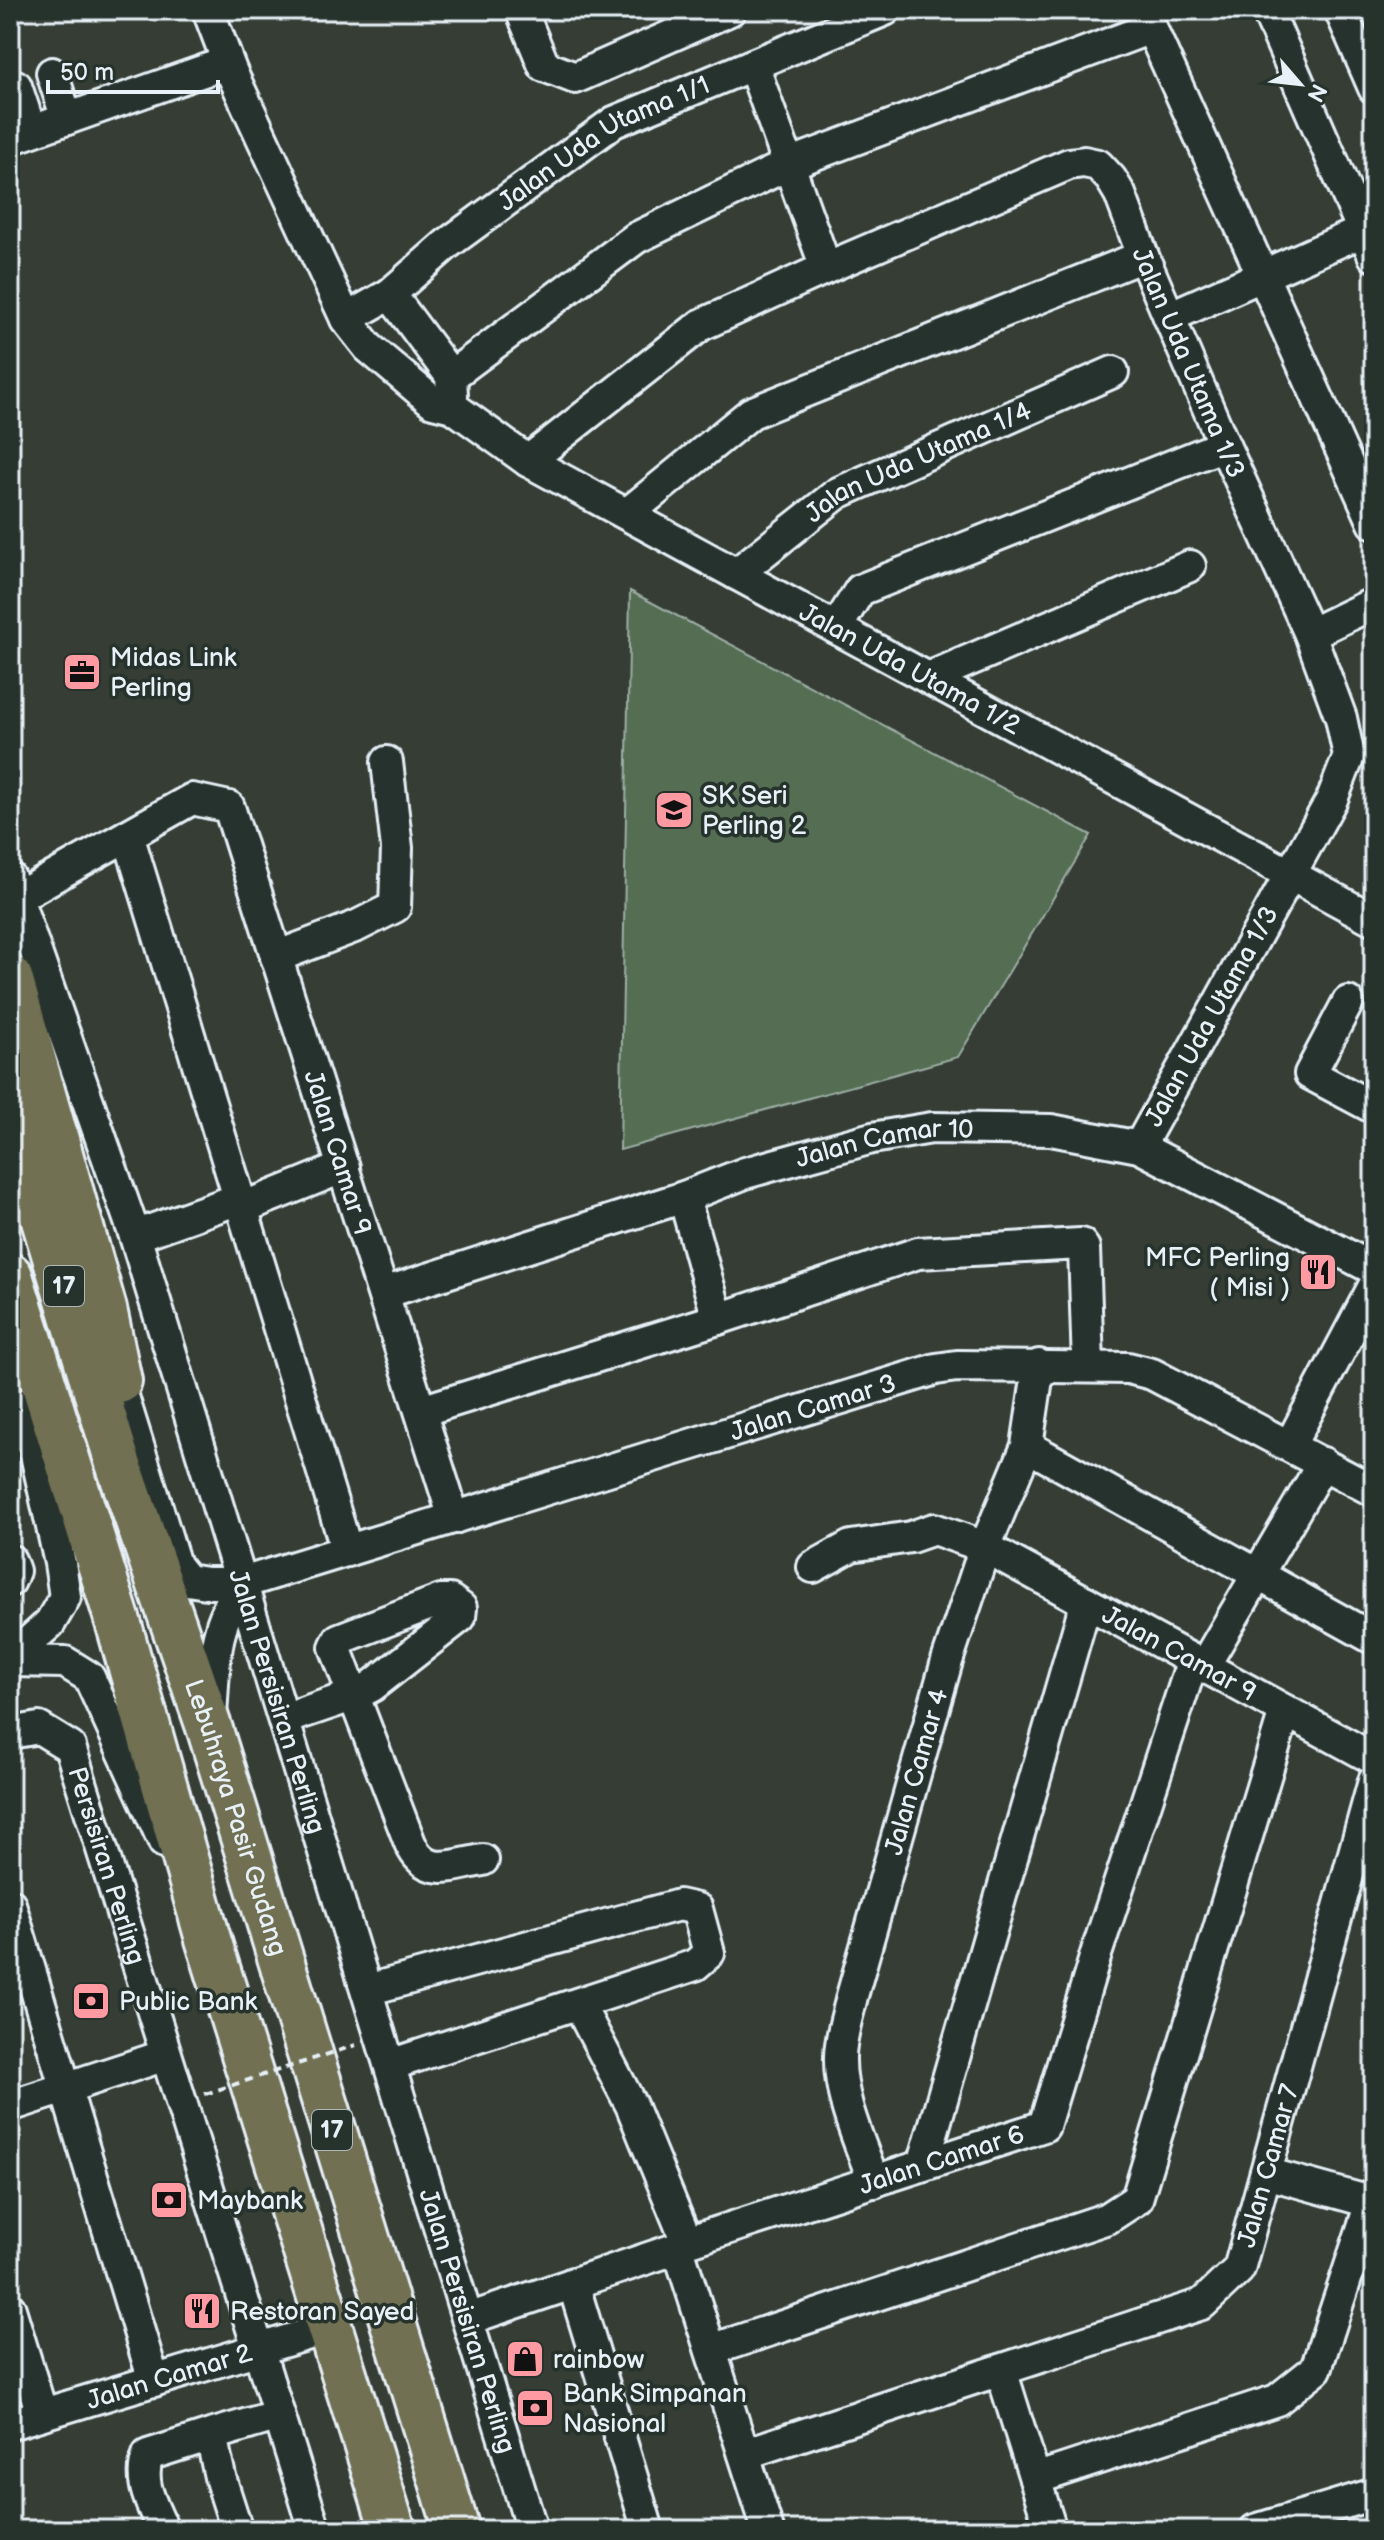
<svg xmlns="http://www.w3.org/2000/svg" width="1384" height="2540" viewBox="0 0 1384 2540" font-family="'Balsamiq Sans',sans-serif">
	<style>
		.green { fill: #546d53; stroke: #9eafa6; stroke-width: 2 }
		.lines { fill: none; stroke-linecap: round; stroke-linejoin: round }
		.minor-casing { stroke: #e8f1f8; stroke-width: 36 }
		.highway-casing { stroke: #e8f1f8; stroke-width: 50 }
		.minor { stroke: #26332d; stroke-width: 30 }
		.highway { stroke: #716f52; stroke-width: 44 }
		.path-bridge { stroke: #e8f1f8; stroke-width: 4; stroke-dasharray: 8 6; stroke-linecap: butt }
		.labels { text-anchor: middle; stroke-width: 7; stroke-linejoin: round; paint-order: stroke }
		.shield { fill: #26332d; stroke: #aeb8bb; stroke-width: 2 }
		.shield-label { font-size: 24px; font-weight: bold; fill: #e8f1f8 }
		.street-label { font-size: 26px; fill: #e8f1f8; stroke: #26332d }
		.poi-label { font-size: 26px; fill: #e8f1f8; stroke: #26332d; text-anchor: start }
	</style>
	<rect width="100%" height="100%" fill="#353d35"/>
	<filter id="ink" filterUnits="userSpaceOnUse"><feTurbulence type="fractalNoise" baseFrequency=".0125" numOctaves="2"/><feDisplacementMap in="SourceGraphic" scale="16" xChannelSelector="R" yChannelSelector="G"/><feConvolveMatrix kernelMatrix="1 2 1 2 8 2 1 2 1" color-interpolation-filters="sRGB"/></filter>
	<g filter="url(#ink)">
		<path class="green" d="M 630,591 L 1091,835 L 958,1057 L 620,1150 Z"/>
		<g class="lines">
			<g class="minor-casing">
				<g id="minor">
					<path d="M 208,10 L 232,73"/>
					<path d="M 521,10 L 544,66 L 575,78 L 730,10"/>
					<path d="M 1267,10 L 1374,256"/>
					<path d="M 1340,10 L 1374,88"/>
					<path d="M 1144,12 L 1374,523"/>
					<path d="M 753,65 L 826,268"/>
					<path d="M 52,73 L 67,119"/>
					<path d="M 16,86 L 31,131"/>
					<path id="s1" d="M 10,139 L 214,67 L 226,68 L 232,73 L 346,319 L 368,347 L 433,402 L 453,407 L 528,461 L 1374,920"/>
					<path d="M 390,294 L 451,376 L 452,396"/>
					<path d="M 1169,317 L 1363,231"/>
					<path id="s2" d="M 346,319 L 390,294 L 447,244 L 614,122 L 885,10"/>
					<path d="M 451,376 L 636,238 L 789,164 L 1151,28"/>
					<path id="s3" d="M 528,461 L 701,325 L 826,268 L 1069,164 L 1084,162 L 1098,165 L 1111,179 L 1120,194 L 1143,256 L 1224,445 L 1310,634 L 1341,718 L 1349,756 L 1332,799 L 1139,1147"/>
					<path d="M 627,514 L 751,413 L 1143,256"/>
					<path id="s4" d="M 736,574 L 838,493 L 1113,372"/>
					<path d="M 836,628 L 860,590 L 1224,445"/>
					<path d="M 1310,634 L 1374,603"/>
					<path d="M 928,678 L 1190,566"/>
					<path d="M 128,835 L 347,1551"/>
					<path id="s5" d="M 10,878 L 135,1236 L 532,2530"/>
					<path id="s6" d="M 16,898 L 192,799 L 229,807 L 454,1518"/>
					<path d="M 276,957 L 357,926 L 395,907 L 397,848 L 387,762"/>
					<path d="M 1348,1002 L 1310,1074 L 1374,1108"/>
					<path d="M 684,1197 L 718,1319"/>
					<path d="M 135,1236 L 233,1201 L 247,1206 L 344,1167"/>
					<path id="s7" d="M 384,1293 L 684,1197 L 745,1173 L 872,1138 L 932,1128 L 1051,1130 L 1139,1147 L 1374,1269"/>
					<path id="s8" d="M 120,1387 L 175,1565 L 187,1580 L 207,1583 L 242,1583 L 936,1369 L 957,1366 L 1128,1368 L 1152,1374 L 1374,1491"/>
					<path d="M 421,1411 L 718,1319 L 918,1253 L 1081,1244 L 1084,1248 L 1088,1366"/>
					<path d="M 1290,1445 L 1374,1286"/>
					<path d="M 1027,1446 L 1374,1639"/>
					<path d="M 10,1560 L 14,1571 L 10,1581"/>
					<path id="s9" d="M 813,1567 L 851,1546 L 911,1537 L 934,1529 L 985,1547 L 1374,1759"/>
					<path d="M 10,1653 L 31,1640 L 50,1623 L 65,1597 L 60,1563 L 25,1405"/>
					<path d="M 10,1661 L 65,1662 L 89,1677 L 164,1842"/>
					<path d="M 1204,1666 L 1323,1463"/>
					<path d="M 211,1715 C 215,1663 212,1629 242,1583"/>
					<path d="M 284,1719 L 355,1695 L 372,1686 L 460,1617 L 461,1608 L 450,1600 L 441,1600 L 339,1639 L 335,1647 L 410,1843 C 426,1879 451,1865 483,1860"/>
					<path id="s10" d="M 10,1733 L 39,1728 L 70,1747 L 315,2530"/>
					<path d="M 10,1904 L 154,2381"/>
					<path d="M 367,1990 L 679,1905 L 697,1909 L 709,1953 L 695,1965 L 390,2065"/>
					<path d="M 579,2005 L 631,2105 L 687,2242"/>
					<path d="M 10,2106 L 166,2055"/>
					<path d="M 923,2165 L 1086,1602"/>
					<path d="M 1266,2173 L 1374,2203"/>
					<path id="s11" d="M 874,2182 C 860,2142 839,2099 840,2057 C 840,2037 848,2015 852,1996 L 947,1661 L 985,1547 L 1027,1446 L 1039,1365"/>
					<path d="M 678,2248 L 768,2530"/>
					<path d="M 573,2283 L 648,2530"/>
					<path d="M 10,2309 L 42,2414"/>
					<path id="s12" d="M 468,2319 L 678,2248 L 687,2242 L 1044,2126 L 1097,1951 L 1193,1660"/>
					<path d="M 711,2350 L 1108,2218 L 1137,2199 L 1285,1711"/>
					<path d="M 1001,2370 L 1051,2530"/>
					<path id="s13" d="M 10,2424 L 329,2328"/>
					<path id="s14" d="M 744,2454 L 1202,2304 L 1239,2269 L 1374,1781"/>
					<path d="M 1035,2479 L 1277,2400 L 1316,2369 L 1374,2194"/>
					<path d="M 163,2530 C 152,2504 138,2483 148,2455 L 211,2435"/>
					<path d="M 237,2530 L 220,2477 L 211,2435 L 279,2415"/>
					<path d="M 1255,2530 L 1374,2494"/>
				</g>
			</g>
			<g class="highway-casing">
				<g id="highway">
					<path d="M 10,978 L 104,1309 L 119,1381"/>
					<path id="s15" d="M 10,1109 L 118,1463 L 210,1730 L 457,2530"/>
					<path d="M 10,1276 L 119,1625 L 208,1939 L 393,2530"/>
				</g>
			</g>
			<use href="#minor" class="minor"/>
			<use href="#highway" class="highway"/>
			<path class="path-bridge" d="M 205,2094 L 356,2045"/>
		</g>
	</g>
	<defs>
		<g id="office-square" transform="scale(2)"><rect x="-9" y="-9" width="18" height="18" rx="4" fill="#ff9aa2" stroke="#26332d"/><path d="M-6-3h4V-5.5h4V-3h4V5H-6ZM-1-4.5V-3h2v-1.5ZM-6 0V1H6V0Z" fill="#111"/></g>
		<g id="school-square" transform="scale(2)"><rect x="-9" y="-9" width="18" height="18" rx="4" fill="#ff9aa2" stroke="#26332d"/><path d="M0-5L7-2L0 1L-7-2ZM-4 1L0 2.5L4 1V4Q0 6-4 4Z" fill="#111"/></g>
		<g id="restaurant-square" transform="scale(2)"><rect x="-9" y="-9" width="18" height="18" rx="4" fill="#ff9aa2" stroke="#26332d"/><path d="M-5-6h1v4h1v-4h1v4h1v-4h1v5L-1.5 .5V6h-2V.5L-5-1ZM5-6V6H3V1.5H1.5Q1.5-4 5-6Z" fill="#111"/></g>
		<g id="bank-square" transform="scale(2)"><rect x="-9" y="-9" width="18" height="18" rx="4" fill="#ff9aa2" stroke="#26332d"/><path d="M-6-4H6V4H-6ZM0-2.3a2.3 2.3 0 1 0 0 4.6a2.3 2.3 0 1 0 0-4.6Z" fill="#111"/></g>
		<g id="shop-square" transform="scale(2)"><rect x="-9" y="-9" width="18" height="18" rx="4" fill="#ff9aa2" stroke="#26332d"/><path d="M-5-2.5h2.3a2.7 3.5 0 0 1 5.4 0H5L5.5 6h-11ZM-1.5-2.5h3a1.5 2.3 0 0 0-3 0Z" fill="#111"/></g>
	</defs>
	<g fill-rule="evenodd">
		<use href="#office-square" x="82" y="672"/>
		<use href="#school-square" x="674" y="810"/>
		<use href="#restaurant-square" x="1318" y="1272"/>
		<use href="#bank-square" x="91" y="2001"/>
		<use href="#bank-square" x="169" y="2200"/>
		<use href="#restaurant-square" x="202" y="2311"/>
		<use href="#shop-square" x="525" y="2359"/>
		<use href="#bank-square" x="535" y="2408"/>
	</g>
	<g class="labels">
		<g class="shield">
			<rect x="44" y="1266" width="40" height="40" rx="6"/>
			<rect x="312" y="2110" width="40" height="40" rx="6"/>
		</g>
		<g class="shield-label">
			<text x="64" y="1294">17</text>
			<text x="332" y="2138">17</text>
		</g>
		<g class="street-label">
			<text dy="9" stroke="none"><textPath href="#s2" startOffset="314">Jalan Uda Utama 1/1</textPath></text>
			<text dy="9" stroke="none"><textPath href="#s3" startOffset="870">Jalan Uda Utama 1/3</textPath></text>
			<text dy="9" stroke="none"><textPath href="#s4" startOffset="216">Jalan Uda Utama 1/4</textPath></text>
			<text dy="9" stroke="none"><textPath href="#s1" startOffset="1176">Jalan Uda Utama 1/2</textPath></text>
			<text transform="translate(1211 1016) rotate(-61)" y="9">Jalan Uda Utama 1/3</text>
			<text dy="9" stroke="none"><textPath href="#s7" startOffset="524">Jalan Camar 10</textPath></text>
			<text dy="9" stroke="none"><textPath href="#s6" startOffset="602">Jalan Camar 9</textPath></text>
			<text dy="9" stroke="none"><textPath href="#s8" startOffset="858">Jalan Camar 3</textPath></text>
			<text dy="9" stroke="none"><textPath href="#s9" startOffset="404">Jalan Camar 9</textPath></text>
			<text dy="9" stroke="none"><textPath href="#s5" startOffset="866">Jalan Persisiran Perling</textPath></text>
			<text dy="9" stroke="none"><textPath href="#s11" startOffset="426">Jalan Camar 4</textPath></text>
			<text dy="9" stroke="none"><textPath href="#s15" startOffset="744">Lebuhraya Pasir Gudang</textPath></text>
			<text dy="9" stroke="none"><textPath href="#s10" startOffset="190">Persisiran Perling</textPath></text>
			<text dy="9" stroke="none"><textPath href="#s12" startOffset="500">Jalan Camar 6</textPath></text>
			<text dy="9" stroke="none"><textPath href="#s14" startOffset="640">Jalan Camar 7</textPath></text>
			<text dy="9" stroke="none"><textPath href="#s5" startOffset="1514">Jalan Persisiran Perling</textPath></text>
			<text dy="9" stroke="none"><textPath href="#s13" startOffset="166">Jalan Camar 2</textPath></text>
		</g>
		<g class="poi-label">
			<text x="110" y="666">Midas Link<tspan x="110" dy="30">Perling</tspan></text>
			<text x="702" y="804">SK Seri<tspan x="702" dy="30">Perling 2</tspan></text>
			<text x="1290" y="1266" text-anchor="end">MFC Perling<tspan x="1290" dy="30">( Misi )</tspan></text>
			<text x="119" y="2010">Public Bank</text>
			<text x="197" y="2209">Maybank</text>
			<text x="230" y="2320">Restoran Sayed</text>
			<text x="553" y="2368">rainbow</text>
			<text x="563" y="2402">Bank Simpanan<tspan x="563" dy="30">Nasional</tspan></text>
		</g>
	</g>
	<rect width="1384" height="2540" fill="none" stroke="#26332d" stroke-width="40"/>
	<rect x="20" y="20" width="1344" height="2500" fill="none" stroke="#e8f1f8" stroke-width="3" filter="url(#ink)"/>
	<g transform="translate(1300 84) rotate(118)" stroke="#26332d" stroke-width="6" paint-order="stroke">
	<path d="M0-6L14 30L0 20L-14 30Z" fill="#e8f1f8"/>
	<text y="-12" font-size="22" font-weight="bold" text-anchor="middle" fill="#e8f1f8">N</text>
	</g>
	<path d="M48 80v12h170v-12" fill="none" stroke="#e8f1f8" stroke-width="4"/>
	<text x="60" y="80" font-size="24" fill="#e8f1f8" stroke="#26332d" stroke-width="6" paint-order="stroke">50 m</text>
</svg>
